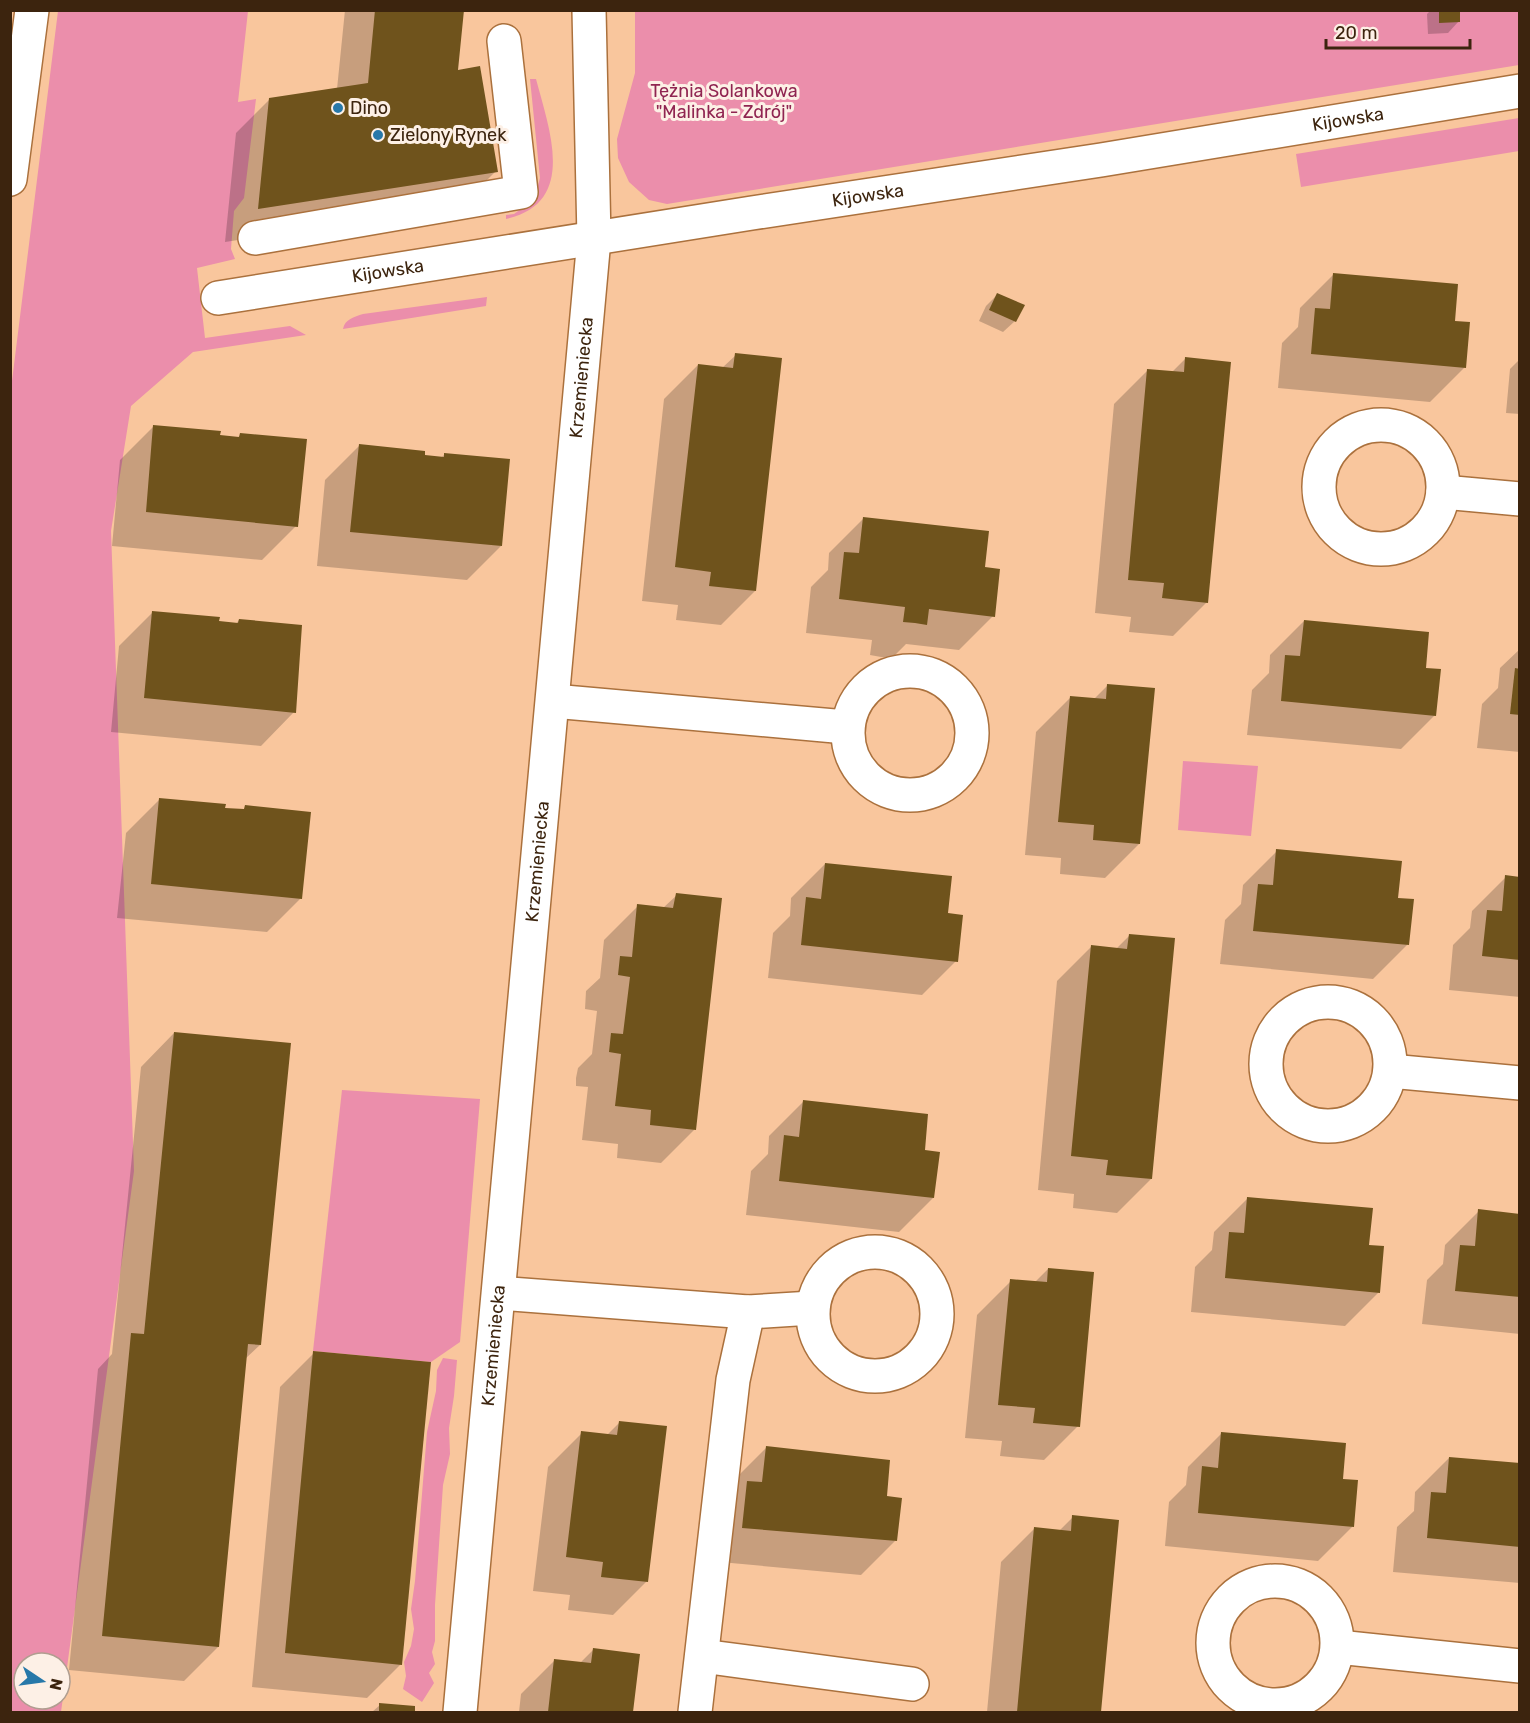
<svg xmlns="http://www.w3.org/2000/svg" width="1530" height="1723" viewBox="0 0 1530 1723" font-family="Rubik,sans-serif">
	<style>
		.green { fill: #eb8eab; fill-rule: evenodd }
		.shadow { fill: #0003 }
		.building { fill: #6f531c }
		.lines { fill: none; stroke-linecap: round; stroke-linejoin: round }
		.minor-casing { stroke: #ab713d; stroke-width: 36 }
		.minor { stroke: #fff; stroke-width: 33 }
		.poi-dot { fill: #2778a9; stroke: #fdf0e6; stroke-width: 2 }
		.labels { text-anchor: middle; stroke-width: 6; stroke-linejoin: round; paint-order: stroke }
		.park-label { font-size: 18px; fill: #902551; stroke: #fdf0e6 }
		.poi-label { font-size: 18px; fill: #3c240e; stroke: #fdf0e6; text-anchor: start }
		.street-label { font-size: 18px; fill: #3c240e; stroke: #fdf0e6 }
	</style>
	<rect width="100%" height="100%" fill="#f9c69d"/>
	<g class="green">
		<path d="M 58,11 L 248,11 L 238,102 L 256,99 L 244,198 L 234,211 L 231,249 L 235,259 L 197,268 L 205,338 L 290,326 L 306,335 L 193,352 L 131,406 L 111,531 L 134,1171 L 61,1712 L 11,1712 L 10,397 ZM 24,1663 L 60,1663 L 60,1699 L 24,1699 Z"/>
		<path d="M 635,11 L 1519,11 L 1519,65 L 667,204 L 649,200 L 629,182 L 618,158 L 617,139 L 635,73 Z"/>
		<path d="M 530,79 L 536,79 C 549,129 578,203 506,219 L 506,215 L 514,214 L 529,203 L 535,196 L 540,178 Z"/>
		<path d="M 1519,118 L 1519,151 L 1301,187 L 1296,154 Z"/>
		<path d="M 487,297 L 486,306 L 343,329 C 345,319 354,317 363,314 Z"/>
		<path d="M 1183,761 L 1258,766 L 1251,836 L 1178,830 Z"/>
		<path d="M 342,1090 L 480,1099 L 460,1342 L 431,1362 L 313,1351 Z"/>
		<path d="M 443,1358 L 457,1360 L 454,1396 L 449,1428 L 450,1454 L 443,1485 L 435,1605 L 435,1641 L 432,1652 L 435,1664 L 429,1673 L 434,1683 L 422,1702 L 403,1689 L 406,1676 L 404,1662 L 411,1646 L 414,1629 L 411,1609 L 415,1581 L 427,1432 L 436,1391 L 437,1370 Z"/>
	</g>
	<g class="shadow">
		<path d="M 345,10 L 463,10 L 457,71 L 496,171 L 462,205 L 225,242 L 236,133 L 270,99 L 337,89 Z"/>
		<path d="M 1431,10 L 1459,10 L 1459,21 L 1448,33 L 1428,34 L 1427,14 Z"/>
		<path d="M 1334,274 L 1454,322 L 1464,368 L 1430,402 L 1278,388 L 1282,343 L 1298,327 L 1300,308 Z"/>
		<path d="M 997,295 L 1015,321 L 1003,332 L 979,321 L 986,306 Z"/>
		<path d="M 736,355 L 755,591 L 721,625 L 676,620 L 678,605 L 642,601 L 664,399 L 698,365 L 722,368 Z"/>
		<path d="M 1185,359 L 1207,602 L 1173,636 L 1129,632 L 1131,617 L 1095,613 L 1114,404 L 1148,370 L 1172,372 Z"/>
		<path d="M 1520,359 L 1520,414 L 1506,413 L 1510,369 Z"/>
		<path d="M 154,426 L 218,437 L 237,438 L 241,435 L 296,526 L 262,560 L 112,546 L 120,460 Z"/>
		<path d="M 359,446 L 423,456 L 441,458 L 445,454 L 501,546 L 467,580 L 317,566 L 325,480 Z"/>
		<path d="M 863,519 L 983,568 L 993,616 L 959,650 L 906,644 L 892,658 L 881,657 L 870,655 L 872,640 L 806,633 L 811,587 L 828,570 L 829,553 Z"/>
		<path d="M 153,612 L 236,624 L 239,620 L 294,712 L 261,746 L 111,732 L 119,646 Z"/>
		<path d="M 1304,621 L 1435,715 L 1401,749 L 1247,735 L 1252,690 L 1269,673 L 1270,655 Z"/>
		<path d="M 1520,649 L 1520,752 L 1477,748 L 1482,704 L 1498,688 L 1500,668 Z"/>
		<path d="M 1108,685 L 1139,844 L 1105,878 L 1060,874 L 1061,858 L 1025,855 L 1036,732 L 1070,698 L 1094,699 Z"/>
		<path d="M 160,799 L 242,811 L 246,807 L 301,898 L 267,932 L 117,918 L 126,833 Z"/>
		<path d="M 1277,851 L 1397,899 L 1407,945 L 1373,979 L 1220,964 L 1225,920 L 1241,904 L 1243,885 Z"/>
		<path d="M 825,864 L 946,914 L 956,961 L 922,995 L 768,978 L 773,933 L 790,916 L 791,898 Z"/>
		<path d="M 1506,877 L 1520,878 L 1520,997 L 1449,990 L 1453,945 L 1470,928 L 1472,911 Z"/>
		<path d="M 677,895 L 694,1130 L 661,1163 L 617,1158 L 618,1144 L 582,1140 L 588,1087 L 576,1086 L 576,1078 L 578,1068 L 592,1054 L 597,1011 L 585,1009 L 586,991 L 600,978 L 604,940 L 638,906 L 663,908 Z"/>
		<path d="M 1129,936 L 1151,1179 L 1117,1213 L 1073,1208 L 1074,1194 L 1038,1190 L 1057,981 L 1091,947 L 1116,949 Z"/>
		<path d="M 174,1033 L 260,1345 L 245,1359 L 218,1647 L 184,1681 L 69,1670 L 98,1369 L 112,1354 L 141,1067 Z"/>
		<path d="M 803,1102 L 923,1152 L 933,1198 L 899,1232 L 746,1215 L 751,1171 L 768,1154 L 769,1136 Z"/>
		<path d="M 1248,1198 L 1368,1246 L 1379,1292 L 1345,1326 L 1191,1312 L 1195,1267 L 1212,1250 L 1214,1232 Z"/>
		<path d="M 1479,1211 L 1520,1215 L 1520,1334 L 1422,1324 L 1427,1280 L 1443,1264 L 1445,1245 Z"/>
		<path d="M 1048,1269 L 1078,1426 L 1044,1460 L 1000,1456 L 1002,1441 L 965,1438 L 977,1315 L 1011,1281 L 1034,1283 Z"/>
		<path d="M 314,1353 L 401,1664 L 367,1698 L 252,1687 L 280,1387 Z"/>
		<path d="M 620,1422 L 647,1581 L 613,1615 L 568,1610 L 570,1595 L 533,1591 L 548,1467 L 582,1433 L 606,1436 Z"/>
		<path d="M 1222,1433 L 1341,1480 L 1352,1527 L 1318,1561 L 1165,1546 L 1169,1502 L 1186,1485 L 1188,1467 Z"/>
		<path d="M 766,1448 L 895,1541 L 861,1575 L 709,1561 L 732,1482 Z"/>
		<path d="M 1449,1458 L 1520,1464 L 1520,1583 L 1393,1572 L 1397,1527 L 1414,1511 L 1415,1492 Z"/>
		<path d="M 1073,1517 L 1117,1521 L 1100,1712 L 987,1712 L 1001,1562 L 1035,1528 L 1059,1531 Z"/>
		<path d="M 593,1650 L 638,1655 L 631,1712 L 519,1712 L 521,1694 L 555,1660 L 580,1663 Z"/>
		<path d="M 380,1705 L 414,1708 L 413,1712 L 372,1712 Z"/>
	</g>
	<g class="building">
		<path d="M 375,10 L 464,10 L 458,70 L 480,66 L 498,172 L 258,209 L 269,98 L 368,83 Z"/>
		<path d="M 1439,10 L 1460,10 L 1460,22 L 1439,23 Z"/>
		<path d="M 1333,273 L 1458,284 L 1455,321 L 1470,322 L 1466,368 L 1311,354 L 1315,308 L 1330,309 Z"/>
		<path d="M 997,293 L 1025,305 L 1016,322 L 989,310 Z"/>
		<path d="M 735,353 L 782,358 L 756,591 L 709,586 L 711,572 L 675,567 L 698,364 L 733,368 Z"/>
		<path d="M 1185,357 L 1231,362 L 1208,603 L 1162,598 L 1164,583 L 1128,580 L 1147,369 L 1184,372 Z"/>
		<path d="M 153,425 L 221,431 L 220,435 L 239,437 L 240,433 L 307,439 L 298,527 L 146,512 Z"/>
		<path d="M 359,444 L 425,451 L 425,455 L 444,457 L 444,453 L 510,459 L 502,546 L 350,532 Z"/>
		<path d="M 863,517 L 989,531 L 985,567 L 1000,569 L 995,617 L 929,609 L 927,625 L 915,623 L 903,622 L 905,607 L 839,599 L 844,552 L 859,553 Z"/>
		<path d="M 152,611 L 220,617 L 219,621 L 238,623 L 239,619 L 302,625 L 296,713 L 144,698 Z"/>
		<path d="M 1304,620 L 1429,632 L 1426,668 L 1441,669 L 1436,716 L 1281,701 L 1285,655 L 1300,656 Z"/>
		<path d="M 1515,668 L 1520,669 L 1520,715 L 1510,714 Z"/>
		<path d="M 1107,684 L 1155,688 L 1140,844 L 1093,840 L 1094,825 L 1058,822 L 1070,696 L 1106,699 Z"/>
		<path d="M 159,798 L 226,804 L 225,808 L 244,809 L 245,805 L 311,812 L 302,899 L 151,884 Z"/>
		<path d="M 1276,849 L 1402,861 L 1398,898 L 1414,899 L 1409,945 L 1253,931 L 1258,884 L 1273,885 Z"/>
		<path d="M 825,863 L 952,876 L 948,913 L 963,915 L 958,962 L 801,945 L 806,897 L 821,899 Z"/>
		<path d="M 1505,875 L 1520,877 L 1520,960 L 1482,956 L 1487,910 L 1502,911 Z"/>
		<path d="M 676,893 L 722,898 L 696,1130 L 650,1125 L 651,1110 L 615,1106 L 621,1054 L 609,1052 L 611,1033 L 623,1034 L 630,977 L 618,975 L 620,956 L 632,957 L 637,904 L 673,908 Z"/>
		<path d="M 1129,934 L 1175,938 L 1152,1179 L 1106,1175 L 1108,1160 L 1071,1156 L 1091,945 L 1127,949 Z"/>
		<path d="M 174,1032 L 291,1043 L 261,1345 L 248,1344 L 219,1647 L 102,1636 L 131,1333 L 144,1334 Z"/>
		<path d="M 803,1100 L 928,1114 L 925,1150 L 940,1152 L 934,1198 L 779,1181 L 784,1135 L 799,1137 Z"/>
		<path d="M 1247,1197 L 1373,1208 L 1369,1245 L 1384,1246 L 1380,1293 L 1225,1278 L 1229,1232 L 1244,1233 Z"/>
		<path d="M 1478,1209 L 1520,1214 L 1520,1297 L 1455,1291 L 1460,1245 L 1475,1246 Z"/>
		<path d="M 1048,1268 L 1094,1272 L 1080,1427 L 1033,1423 L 1035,1408 L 998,1405 L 1010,1279 L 1047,1282 Z"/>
		<path d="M 313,1351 L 431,1362 L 402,1665 L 285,1653 Z"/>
		<path d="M 619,1421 L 667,1426 L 648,1582 L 601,1577 L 603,1562 L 566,1557 L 581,1431 L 617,1435 Z"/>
		<path d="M 1221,1432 L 1346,1443 L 1343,1479 L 1358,1480 L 1354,1527 L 1198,1513 L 1202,1466 L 1218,1468 Z"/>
		<path d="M 766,1446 L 890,1460 L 887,1496 L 902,1498 L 897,1541 L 742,1528 L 747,1481 L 762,1482 Z"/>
		<path d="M 1449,1457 L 1520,1463 L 1520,1547 L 1427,1538 L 1431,1492 L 1446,1493 Z"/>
		<path d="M 1072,1515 L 1119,1520 L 1101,1712 L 1017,1712 L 1034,1527 L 1071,1531 Z"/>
		<path d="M 593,1648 L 640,1654 L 633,1712 L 548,1712 L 554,1659 L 591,1663 Z"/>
		<path d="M 379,1703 L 415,1706 L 415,1712 L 379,1712 Z"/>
	</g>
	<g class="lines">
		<g class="minor-casing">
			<g id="minor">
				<path d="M 10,179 L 32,10"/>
				<path d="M 255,238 L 521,192 L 504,41"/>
				<path id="s1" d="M 218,298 L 752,213 L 1101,160 L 1520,91"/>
				<circle cx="1381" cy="487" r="62"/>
				<path d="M 1443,492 L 1520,499"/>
				<circle cx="910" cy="733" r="62"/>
				<path d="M 553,701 L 846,727"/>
				<circle cx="1328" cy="1064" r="62"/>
				<path d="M 1390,1071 L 1520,1083"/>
				<circle cx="875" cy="1314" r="62"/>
				<path d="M 499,1293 L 748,1312 L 812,1308"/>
				<circle cx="1275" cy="1643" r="62"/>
				<path d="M 1338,1647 L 1520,1666"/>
				<path d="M 702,1656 L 912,1684"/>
				<path id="s2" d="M 460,1712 L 594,239 L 589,10"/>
				<path d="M 695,1712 L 733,1380 L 748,1312"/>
			</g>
		</g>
		<use href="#minor" class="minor"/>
	</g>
	<g class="poi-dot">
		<circle cx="338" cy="108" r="6"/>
		<circle cx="378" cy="135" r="6"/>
	</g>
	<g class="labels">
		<g class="park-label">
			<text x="724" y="97">Tężnia Solankowa<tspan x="724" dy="21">"Malinka - Zdrój"</tspan></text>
		</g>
		<g class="poi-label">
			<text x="350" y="114">Dino</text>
			<text x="390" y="141">Zielony Rynek</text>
		</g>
		<g class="street-label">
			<text dy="6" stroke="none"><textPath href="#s1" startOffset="1144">Kijowska</textPath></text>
			<text dy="6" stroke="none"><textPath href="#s1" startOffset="658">Kijowska</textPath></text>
			<text dy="6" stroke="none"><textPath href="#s1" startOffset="172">Kijowska</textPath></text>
			<text dy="6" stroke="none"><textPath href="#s2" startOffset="1340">Krzemieniecka</textPath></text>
			<text dy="6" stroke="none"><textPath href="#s2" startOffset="854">Krzemieniecka</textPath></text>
			<text dy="6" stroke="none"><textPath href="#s2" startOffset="368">Krzemieniecka</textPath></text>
		</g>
	</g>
	<rect width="1530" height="1723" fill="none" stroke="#3c240e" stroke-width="24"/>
	<g transform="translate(42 1681) rotate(103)"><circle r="28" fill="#fdf0e6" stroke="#b09e90" stroke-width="1.5"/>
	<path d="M0-4.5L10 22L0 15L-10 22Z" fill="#2778a9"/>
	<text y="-9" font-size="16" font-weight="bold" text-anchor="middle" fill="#3c240e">N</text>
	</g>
	<path d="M1326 39v9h144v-9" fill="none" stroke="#3c240e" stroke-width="3"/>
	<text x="1335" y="39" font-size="18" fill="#3c240e" stroke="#fdf0e6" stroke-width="4.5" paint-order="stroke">20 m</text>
</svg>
